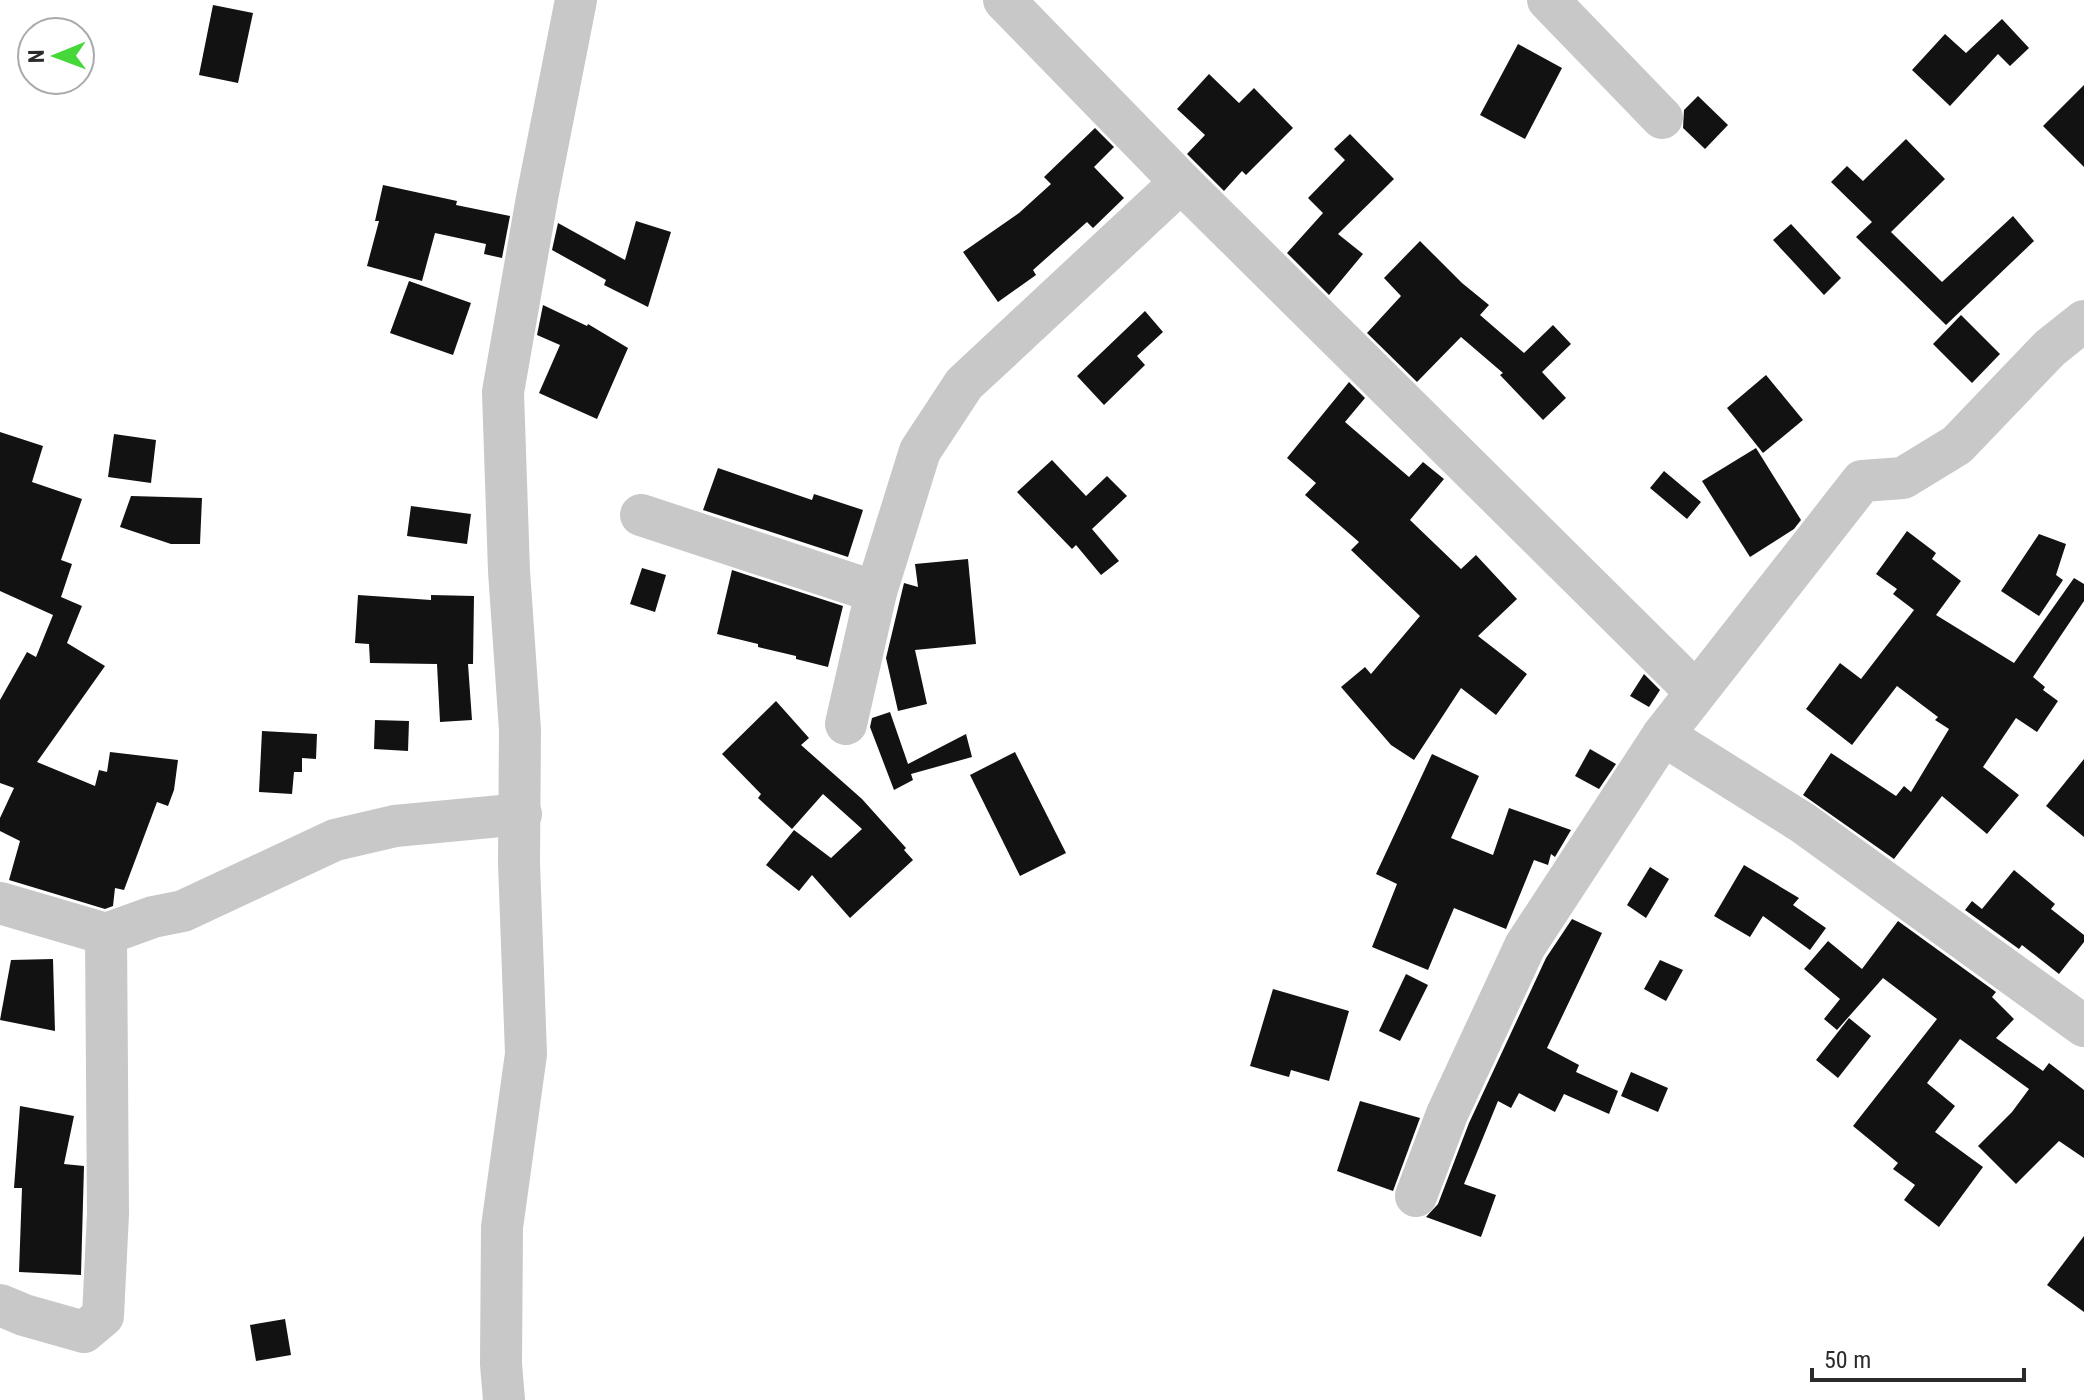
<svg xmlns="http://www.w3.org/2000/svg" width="2084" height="1400" viewBox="0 0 2084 1400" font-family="'Roboto Condensed',sans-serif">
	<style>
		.building { fill: #121212 }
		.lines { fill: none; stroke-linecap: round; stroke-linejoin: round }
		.minor { stroke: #c8c8c8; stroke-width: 42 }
	</style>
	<rect width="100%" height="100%" fill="#fff"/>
	<g class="building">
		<path d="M 213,5 L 253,13 L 238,83 L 199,75 Z"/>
		<path d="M 2002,19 L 2029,48 L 2010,66 L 1998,54 L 1950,106 L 1912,70 L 1945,34 L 1966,53 Z"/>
		<path d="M 1518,44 L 1562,68 L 1525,139 L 1480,115 Z"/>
		<path d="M 1209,74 L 1239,103 L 1254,88 L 1293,128 L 1246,175 L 1242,171 L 1224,191 L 1187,154 L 1205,135 L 1177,109 Z"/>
		<path d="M 2084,85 L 2084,167 L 2043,126 Z"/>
		<path d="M 1698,96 L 1728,125 L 1705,149 L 1683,128 L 1684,110 Z"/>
		<path d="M 1095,128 L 1114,147 L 1094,167 L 1124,198 L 1093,228 L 1087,222 L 1033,270 L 1036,275 L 998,302 L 963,252 L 1019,213 L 1051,184 L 1044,177 Z"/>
		<path d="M 1350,134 L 1394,179 L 1338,234 L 1363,254 L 1329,295 L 1287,253 L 1323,213 L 1308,198 L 1345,160 L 1334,149 Z"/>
		<path d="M 1906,139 L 1945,179 L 1891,232 L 1942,282 L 2013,216 L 2034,241 L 1946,325 L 1856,237 L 1872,222 L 1831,182 L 1847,166 L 1863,181 Z"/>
		<path d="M 383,185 L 457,201 L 456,205 L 510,216 L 502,258 L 484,254 L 486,244 L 435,233 L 422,281 L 367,266 L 379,221 L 375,221 Z"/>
		<path d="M 636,221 L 671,232 L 648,307 L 604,285 L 606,280 L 552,250 L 558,223 L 625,260 Z"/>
		<path d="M 1791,224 L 1841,278 L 1824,295 L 1773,240 Z"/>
		<path d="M 1420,241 L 1462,283 L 1489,305 L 1480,315 L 1524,353 L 1553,325 L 1571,344 L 1542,372 L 1566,398 L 1543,420 L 1500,375 L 1503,373 L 1461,337 L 1417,382 L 1367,333 L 1401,296 L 1384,278 Z"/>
		<path d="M 409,281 L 471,303 L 453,355 L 390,333 Z"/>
		<path d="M 543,305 L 587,326 L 588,324 L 628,348 L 597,419 L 539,393 L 560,345 L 537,335 Z"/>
		<path d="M 1145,311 L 1163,332 L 1137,356 L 1145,365 L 1104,405 L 1077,376 Z"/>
		<path d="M 1961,315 L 2000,354 L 1972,383 L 1933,344 Z"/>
		<path d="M 1766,375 L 1803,420 L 1763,453 L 1727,408 Z"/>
		<path d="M 1349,382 L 1365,398 L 1345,422 L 1409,477 L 1423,462 L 1444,479 L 1410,520 L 1461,569 L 1476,555 L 1517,599 L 1478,636 L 1527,674 L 1496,715 L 1461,688 L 1414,760 L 1391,745 L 1341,687 L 1365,667 L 1371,674 L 1420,616 L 1351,550 L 1359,542 L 1305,495 L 1316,483 L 1287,458 Z"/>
		<path d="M 0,432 L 43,446 L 32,482 L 82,499 L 61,560 L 72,564 L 61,597 L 82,606 L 67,643 L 105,666 L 37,762 L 95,786 L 99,770 L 107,772 L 110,752 L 178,760 L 174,790 L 168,806 L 157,802 L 124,890 L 115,888 L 113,906 L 105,909 L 9,880 L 20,841 L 0,831 L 0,818 L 14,788 L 0,783 L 0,700 L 27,652 L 36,657 L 53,615 L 0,591 Z"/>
		<path d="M 114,434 L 156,440 L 151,483 L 108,477 Z"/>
		<path d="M 1756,448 L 1801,520 L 1794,529 L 1750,557 L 1702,481 Z"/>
		<path d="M 1052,460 L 1086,496 L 1107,476 L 1127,496 L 1092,529 L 1119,561 L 1101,575 L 1076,545 L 1072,549 L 1017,492 Z"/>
		<path d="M 718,468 L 812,500 L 814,494 L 863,510 L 848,557 L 703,510 Z"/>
		<path d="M 1664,471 L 1701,502 L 1687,519 L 1650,488 Z"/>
		<path d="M 131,496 L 202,498 L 200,544 L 171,544 L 120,527 Z"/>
		<path d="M 411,506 L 471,514 L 467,544 L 407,536 Z"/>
		<path d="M 1907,531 L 1936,553 L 1932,559 L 1961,581 L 1936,615 L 2014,663 L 2074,578 L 2084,584 L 2084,601 L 2033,677 L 2045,687 L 2043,690 L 2058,701 L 2037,732 L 2016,718 L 1983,767 L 2019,795 L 1987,834 L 1942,796 L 1894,859 L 1803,795 L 1831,753 L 1896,796 L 1904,786 L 1911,792 L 1949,729 L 1935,720 L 1938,717 L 1897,686 L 1852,745 L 1806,709 L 1840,663 L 1861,679 L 1914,610 L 1893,594 L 1897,589 L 1876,574 Z"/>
		<path d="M 2039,534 L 2066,544 L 2056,575 L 2063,580 L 2039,616 L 2001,591 Z"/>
		<path d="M 968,559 L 976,644 L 915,650 L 927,704 L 898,711 L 886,658 L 904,583 L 918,587 L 915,564 Z"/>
		<path d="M 642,568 L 666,575 L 655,612 L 630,604 Z"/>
		<path d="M 732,570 L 843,606 L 828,667 L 796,659 L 796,656 L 758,647 L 758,644 L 717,634 Z"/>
		<path d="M 358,595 L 431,600 L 431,595 L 474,596 L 473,664 L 468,664 L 472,720 L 440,722 L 437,664 L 370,663 L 369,644 L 355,643 Z"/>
		<path d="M 1644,674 L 1660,690 L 1649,707 L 1630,696 Z"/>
		<path d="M 776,701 L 809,738 L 801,745 L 862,799 L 906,848 L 904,850 L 913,860 L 850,918 L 812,875 L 799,891 L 766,865 L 794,830 L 831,858 L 862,829 L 823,794 L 792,829 L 758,798 L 761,794 L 722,754 Z"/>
		<path d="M 890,712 L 908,764 L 966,734 L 972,757 L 911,774 L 913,780 L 894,790 L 870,727 L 872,718 Z"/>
		<path d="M 375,720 L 409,721 L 408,751 L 374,749 Z"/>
		<path d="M 262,731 L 317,734 L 316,759 L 302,758 L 302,772 L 294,772 L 292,794 L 259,792 Z"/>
		<path d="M 1590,749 L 1616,764 L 1599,789 L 1575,776 Z"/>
		<path d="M 1015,752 L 1066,853 L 1020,876 L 970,775 Z"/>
		<path d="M 1432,754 L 1479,776 L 1451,838 L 1493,855 L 1509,808 L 1571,830 L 1555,857 L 1551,854 L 1548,865 L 1534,860 L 1506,929 L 1454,908 L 1428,970 L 1372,947 L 1397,884 L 1376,874 Z"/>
		<path d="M 2084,759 L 2084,837 L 2046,806 Z"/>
		<path d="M 1744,865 L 1799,898 L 1793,905 L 1826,928 L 1810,950 L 1763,916 L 1750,937 L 1714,916 Z"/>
		<path d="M 1650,867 L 1669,879 L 1646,918 L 1627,905 Z"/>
		<path d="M 2014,870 L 2055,904 L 2051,909 L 2084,935 L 2084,942 L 2059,974 L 2022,945 L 2019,949 L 1965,910 L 1972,901 L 1982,909 Z"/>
		<path d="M 1572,919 L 1602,933 L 1547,1048 L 1579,1065 L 1576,1072 L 1618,1091 L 1609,1114 L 1564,1094 L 1555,1112 L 1519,1093 L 1511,1108 L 1498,1101 L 1464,1184 L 1496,1195 L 1481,1237 L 1426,1217 L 1438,1204 L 1469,1123 L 1546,958 Z"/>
		<path d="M 1898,921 L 1996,992 L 1992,997 L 2014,1019 L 1996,1038 L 2043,1071 L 2049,1063 L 2084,1090 L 2084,1158 L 2059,1141 L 2016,1184 L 1978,1146 L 2012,1112 L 2029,1089 L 1960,1039 L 1927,1083 L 1955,1106 L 1935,1132 L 1983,1167 L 1939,1227 L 1904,1200 L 1915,1185 L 1893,1169 L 1898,1163 L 1853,1126 L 1937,1019 L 1883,978 L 1837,1030 L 1824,1019 L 1840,999 L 1804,969 L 1828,941 L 1862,969 Z"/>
		<path d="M 53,959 L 55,1031 L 0,1020 L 11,960 Z"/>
		<path d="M 1660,960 L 1683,970 L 1666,1001 L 1644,989 Z"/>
		<path d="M 1406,974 L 1428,985 L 1400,1041 L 1379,1031 Z"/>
		<path d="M 1273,989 L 1349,1011 L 1329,1081 L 1291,1070 L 1289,1077 L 1250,1066 Z"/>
		<path d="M 1849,1018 L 1871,1036 L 1838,1078 L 1816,1060 Z"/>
		<path d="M 1631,1072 L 1668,1088 L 1658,1112 L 1621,1096 Z"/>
		<path d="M 1360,1101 L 1420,1118 L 1393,1191 L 1337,1171 Z"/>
		<path d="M 20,1106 L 74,1116 L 64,1164 L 84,1166 L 81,1275 L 19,1272 L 22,1188 L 14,1188 Z"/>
		<path d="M 2084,1236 L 2084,1312 L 2047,1285 Z"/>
		<path d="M 285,1319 L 291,1355 L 256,1361 L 250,1325 Z"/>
	</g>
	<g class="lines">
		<g class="minor">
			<path d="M 1004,0 L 1181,182 L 1696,692"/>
			<path d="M 1548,0 L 1662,118"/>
			<path d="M 641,515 L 876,592"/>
			<path d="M 846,724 L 876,592 L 920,451 L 964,384 L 1181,182"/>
			<path d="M 1663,735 L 1803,823 L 2084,1026"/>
			<path d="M 0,903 L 106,934 L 153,917 L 183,911 L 335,840 L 395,826 L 521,814"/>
			<path d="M 1416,1196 L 1447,1114 L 1525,946 L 1663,735 L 1862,481 L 1903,478 L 1957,445 L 2050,348 L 2084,321"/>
			<path d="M 0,1305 L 24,1315 L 84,1332 L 103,1316 L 108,1214 L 106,934"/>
			<path d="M 504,1400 L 501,1364 L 502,1227 L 526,1054 L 519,863 L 520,730 L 509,571 L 503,392 L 537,198 L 576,0"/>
		</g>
	</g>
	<g transform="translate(56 56) rotate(269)"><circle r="38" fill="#ffffff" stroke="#aaaaaa" stroke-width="2"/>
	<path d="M0-6L14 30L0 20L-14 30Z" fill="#46d838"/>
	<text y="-12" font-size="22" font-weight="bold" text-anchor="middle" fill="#2b2b2b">N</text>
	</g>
	<path d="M1812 1368v12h212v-12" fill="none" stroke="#2b2b2b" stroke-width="4"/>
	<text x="1824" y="1368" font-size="24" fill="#2b2b2b" stroke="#ffffff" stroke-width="6" paint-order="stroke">50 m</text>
</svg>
